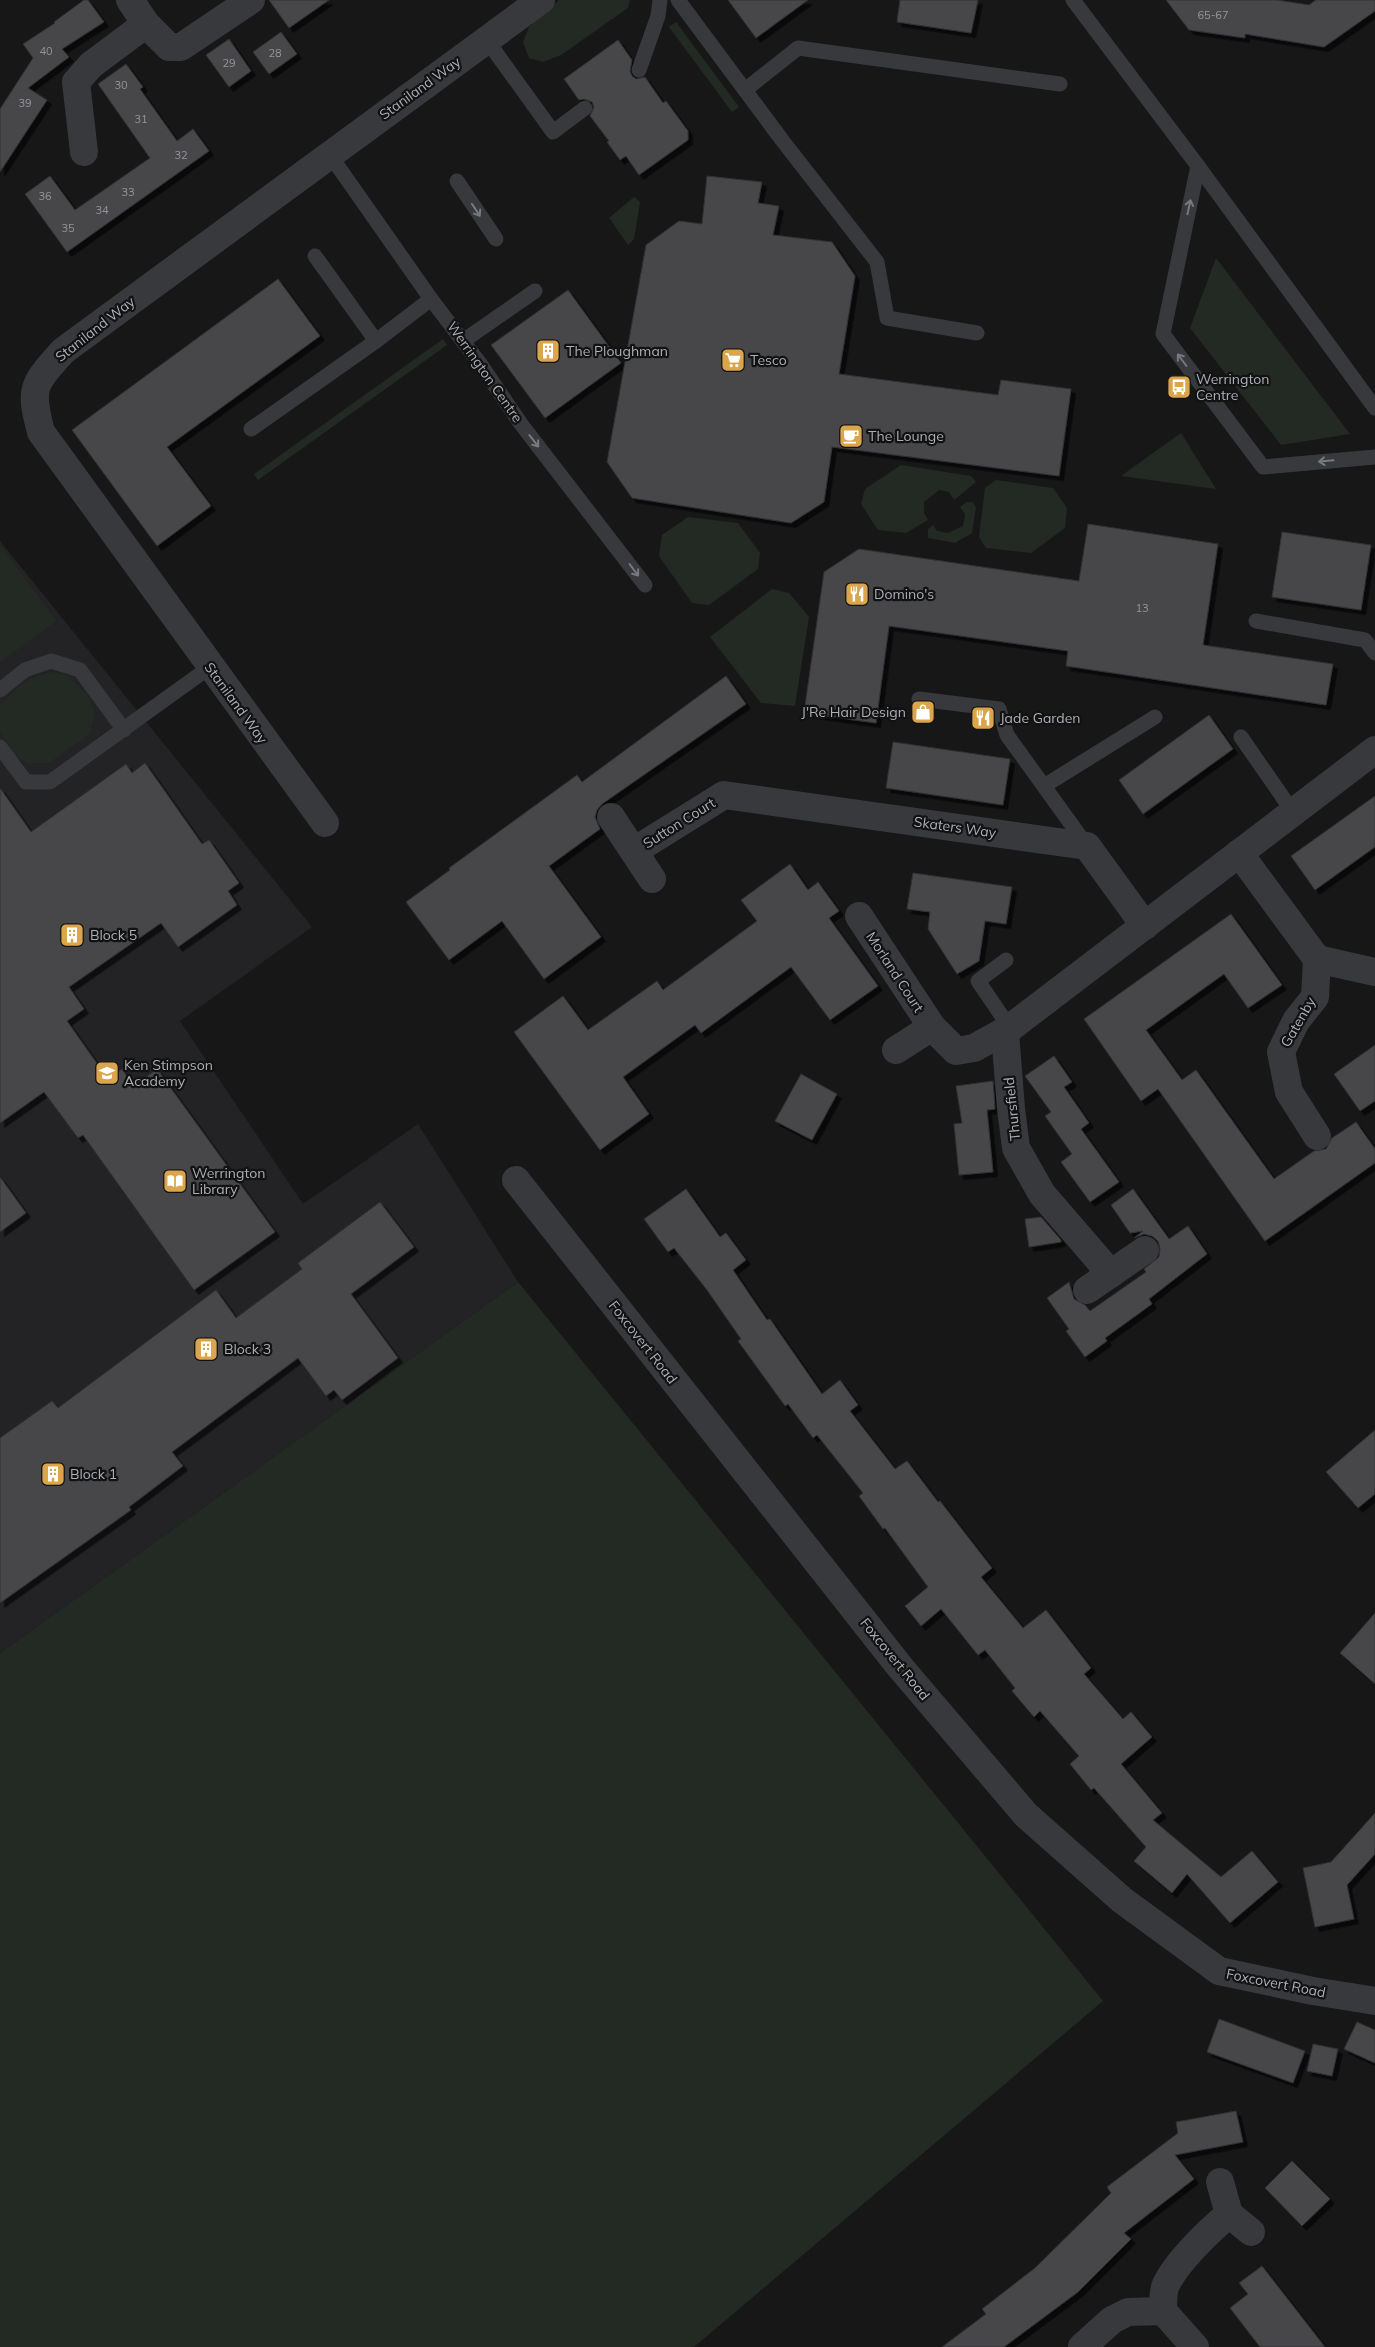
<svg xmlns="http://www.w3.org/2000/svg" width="1375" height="2347" viewBox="0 0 1375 2347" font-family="Mulish,sans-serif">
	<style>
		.built { fill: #232325 }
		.green { fill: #232a24 }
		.building { fill: #46474a; stroke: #313134; filter: url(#shadow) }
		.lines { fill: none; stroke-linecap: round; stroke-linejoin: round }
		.lane { stroke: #38393d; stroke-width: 15 }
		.street { stroke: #38393d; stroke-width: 28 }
		.oneway { stroke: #777a80 }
		.labels { text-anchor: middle; stroke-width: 4.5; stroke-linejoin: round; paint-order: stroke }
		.number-label { font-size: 11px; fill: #92959b }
		.street-label { font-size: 14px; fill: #abafb6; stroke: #121213 }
		.poi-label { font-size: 14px; fill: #abafb6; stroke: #121213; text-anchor: start }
	</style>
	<defs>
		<filter id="shadow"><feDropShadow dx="4.5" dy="4.5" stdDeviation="0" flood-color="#0009"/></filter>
	</defs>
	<rect width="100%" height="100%" fill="#171718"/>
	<path class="built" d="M 0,541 L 312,927 L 180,1021 L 303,1204 L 418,1124 L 518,1282 L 0,1653 Z"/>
	<g class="green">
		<path d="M 559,0 L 630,0 L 628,8 L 561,55 L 543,62 L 529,58 L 523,42 L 529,27 Z"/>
		<path d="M 676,22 L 739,107 L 732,112 L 669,27 Z"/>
		<path d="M 634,197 L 640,202 L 634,239 L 628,245 L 609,218 Z"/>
		<path d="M 1216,258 L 1350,434 L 1281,445 L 1190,328 Z"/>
		<path d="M 443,339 L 447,345 L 258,480 L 254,474 Z"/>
		<path d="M 1181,433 L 1216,489 L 1121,476 Z"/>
		<path d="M 901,465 L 971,476 L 976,482 L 954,500 L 949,492 L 939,490 L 924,502 L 924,513 L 928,520 L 906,533 L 878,530 L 861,504 L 865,489 Z"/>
		<path d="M 996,480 L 1053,488 L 1067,508 L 1065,528 L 1031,553 L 986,548 L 979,537 L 985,488 Z"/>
		<path d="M 967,502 L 972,502 L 976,507 L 972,533 L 955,543 L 928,538 L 928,529 L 933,525 L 937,531 L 948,533 L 963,526 L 965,514 L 960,507 Z"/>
		<path d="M 688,517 L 738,523 L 760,553 L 758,569 L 709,605 L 692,603 L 659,556 L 662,535 Z"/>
		<path d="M 0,545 L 56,621 L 0,662 Z"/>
		<path d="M 772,589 L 789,593 L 809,617 L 795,706 L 761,703 L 710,637 Z"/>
		<path d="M 50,672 L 67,675 L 88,696 L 95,713 L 89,734 L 49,763 L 26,763 L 14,753 L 0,732 L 0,706 C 16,687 27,678 50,672 Z"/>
		<path d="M 518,1282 L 1103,2001 L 694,2347 L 0,2347 L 0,1653 Z"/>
	</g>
	<g class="building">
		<path d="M 84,0 L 88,0 L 104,22 L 62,49 L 69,57 L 28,88 L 47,100 L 0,172 L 0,109 L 33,58 L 23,44 L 55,23 L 54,22 Z"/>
		<path d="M 269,0 L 329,0 L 289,28 Z"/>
		<path d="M 728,0 L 808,0 L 756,38 Z"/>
		<path d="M 900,0 L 978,0 L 971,33 L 897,22 Z"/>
		<path d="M 1166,0 L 1277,0 L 1309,5 L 1316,0 L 1375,0 L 1375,11 L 1324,47 L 1245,34 L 1245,38 L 1189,30 Z"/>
		<path d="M 281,32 L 297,54 L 269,74 L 253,52 Z"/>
		<path d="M 229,39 L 251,71 L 229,87 L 206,55 Z"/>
		<path d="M 618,40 L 632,60 L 630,71 L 632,76 L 636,79 L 645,77 L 663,103 L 666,101 L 688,131 L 688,140 L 639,175 L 626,156 L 620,160 L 607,142 L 609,141 L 590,116 L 594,107 L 592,102 L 584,99 L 579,100 L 564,79 Z"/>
		<path d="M 126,64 L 143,87 L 140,89 L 177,141 L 193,129 L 209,151 L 67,252 L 25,194 L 50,176 L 75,210 L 150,158 L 98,84 Z"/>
		<path d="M 707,176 L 762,182 L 758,203 L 779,206 L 773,235 L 832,242 L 855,276 L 839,374 L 998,395 L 1001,380 L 1071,389 L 1059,476 L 832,447 L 824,502 L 791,523 L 632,498 L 607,462 L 646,245 L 679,221 L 702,224 Z"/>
		<path d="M 278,279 L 320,336 L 167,447 L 211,506 L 157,546 L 72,430 Z"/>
		<path d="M 568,290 L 621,363 L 545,418 L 491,345 Z"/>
		<path d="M 1088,524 L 1218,544 L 1203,645 L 1333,664 L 1326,705 L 1066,666 L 1068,651 L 889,626 L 876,723 L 804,713 L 824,572 L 859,549 L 1079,581 Z"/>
		<path d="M 1282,532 L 1371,545 L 1361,610 L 1272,597 Z"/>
		<path d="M 726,676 L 746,704 L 602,804 L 597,810 L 595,817 L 600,829 L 549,866 L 601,937 L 544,979 L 502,921 L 449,960 L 406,902 L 450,870 L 449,868 L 577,775 L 582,782 Z"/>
		<path d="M 1209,715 L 1233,749 L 1143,814 L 1119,780 Z"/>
		<path d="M 893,742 L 1010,759 L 1003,805 L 886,788 Z"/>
		<path d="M 145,763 L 202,844 L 209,840 L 239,883 L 228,891 L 237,905 L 178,947 L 161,923 L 69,987 L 84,1009 L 67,1021 L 108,1079 L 122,1069 L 134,1086 L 157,1069 L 275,1232 L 194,1290 L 83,1135 L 78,1138 L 44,1092 L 0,1123 L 0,788 L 31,832 L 126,764 L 132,773 Z"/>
		<path d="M 1375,796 L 1375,847 L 1315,890 L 1291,856 Z"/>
		<path d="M 790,864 L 808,890 L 818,882 L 839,911 L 829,918 L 878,986 L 830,1020 L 791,967 L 701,1033 L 695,1025 L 623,1077 L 649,1114 L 600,1150 L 514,1032 L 563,996 L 588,1030 L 657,981 L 663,990 L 757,921 L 741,900 Z"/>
		<path d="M 913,873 L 1012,887 L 1006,924 L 985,921 L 979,961 L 957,974 L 928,929 L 930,912 L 907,909 Z"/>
		<path d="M 1231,914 L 1282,985 L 1248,1008 L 1224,974 L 1146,1030 L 1182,1080 L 1196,1070 L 1274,1179 L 1314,1151 L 1326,1149 L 1332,1138 L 1356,1122 L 1375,1149 L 1375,1163 L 1265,1241 L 1158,1089 L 1141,1101 L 1084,1019 Z"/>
		<path d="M 1375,1045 L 1375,1101 L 1360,1111 L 1334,1074 Z"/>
		<path d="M 1054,1056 L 1072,1082 L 1064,1087 L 1089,1123 L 1081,1129 L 1119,1182 L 1090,1202 L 1061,1162 L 1072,1154 L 1045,1116 L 1051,1112 L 1025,1076 Z"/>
		<path d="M 801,1074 L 837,1094 L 812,1140 L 775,1121 Z"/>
		<path d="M 993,1081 L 995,1109 L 987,1110 L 993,1172 L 959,1175 L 954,1124 L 962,1123 L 956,1086 Z"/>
		<path d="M 0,1177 L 26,1213 L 0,1232 Z"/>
		<path d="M 686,1189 L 720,1237 L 726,1233 L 746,1260 L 733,1270 L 767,1320 L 770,1319 L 822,1394 L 840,1380 L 858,1405 L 850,1411 L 895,1469 L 907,1461 L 938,1502 L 940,1501 L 992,1568 L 981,1577 L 1023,1628 L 1046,1610 L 1091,1668 L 1084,1674 L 1123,1719 L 1131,1712 L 1152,1737 L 1121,1764 L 1162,1813 L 1153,1820 L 1221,1877 L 1252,1851 L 1278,1882 L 1230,1923 L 1187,1874 L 1172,1893 L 1134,1861 L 1146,1847 L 1094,1788 L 1091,1790 L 1070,1764 L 1079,1756 L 1040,1711 L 1034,1717 L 1012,1691 L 1015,1688 L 985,1650 L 978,1655 L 941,1609 L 921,1626 L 905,1606 L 928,1587 L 885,1528 L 883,1529 L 859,1496 L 863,1493 L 817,1435 L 813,1438 L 788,1404 L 785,1406 L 738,1341 L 741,1339 L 707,1290 L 674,1248 L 668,1252 L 644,1219 Z"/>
		<path d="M 1133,1189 L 1169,1239 L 1188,1226 L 1207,1254 L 1149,1299 L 1152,1304 L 1105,1338 L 1107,1341 L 1085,1357 L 1066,1331 L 1069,1329 L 1047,1298 L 1069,1282 L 1074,1299 L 1085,1305 L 1090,1311 L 1146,1272 L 1144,1269 L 1159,1257 L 1160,1248 L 1158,1241 L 1152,1236 L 1144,1234 L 1134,1238 L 1143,1231 L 1130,1233 L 1111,1205 Z"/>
		<path d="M 380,1202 L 414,1247 L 351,1294 L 398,1358 L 342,1400 L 334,1390 L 326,1396 L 298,1358 L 172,1452 L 183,1466 L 129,1507 L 131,1510 L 0,1603 L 0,1438 L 52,1401 L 58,1408 L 216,1290 L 236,1318 L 302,1269 L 298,1263 Z"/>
		<path d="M 1041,1217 L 1061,1240 L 1061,1242 L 1029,1247 L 1025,1219 Z"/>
		<path d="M 1375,1430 L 1375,1494 L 1358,1508 L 1326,1472 Z"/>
		<path d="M 1375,1613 L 1375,1684 L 1340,1653 Z"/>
		<path d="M 1375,1813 L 1375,1854 L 1347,1885 L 1354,1919 L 1315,1927 L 1303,1868 L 1331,1862 Z"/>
		<path d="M 1219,2019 L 1305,2051 L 1293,2083 L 1207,2052 Z"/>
		<path d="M 1357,2022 L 1375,2030 L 1375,2063 L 1344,2049 Z"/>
		<path d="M 1313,2044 L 1338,2049 L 1332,2076 L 1307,2071 Z"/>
		<path d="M 1236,2111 L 1243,2142 L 1175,2155 L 1194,2179 L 1124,2233 L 1131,2239 L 1078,2292 L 1004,2347 L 942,2347 L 986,2314 L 982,2309 L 1035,2268 L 1111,2193 L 1107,2187 L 1178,2133 L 1176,2122 Z"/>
		<path d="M 1292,2161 L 1330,2199 L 1302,2226 L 1265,2188 Z"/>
		<path d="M 1262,2266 L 1325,2347 L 1260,2347 L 1230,2308 L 1248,2294 L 1239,2283 Z"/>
	</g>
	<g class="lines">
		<g class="lane">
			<path d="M 678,0 L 782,140 L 877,262 L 887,318 L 977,333"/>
			<path d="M 1073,0 L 1198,166 L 1375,408"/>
			<path d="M 486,39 L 553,132 L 585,108"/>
			<path d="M 639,70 L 658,16 L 660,0"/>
			<path d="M 745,90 L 798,48 L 1060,84"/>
			<path d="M 330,155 L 431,299 L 481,365 L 521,424 L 645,585"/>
			<path d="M 1198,166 L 1163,334 L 1263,467 L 1375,457"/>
			<path d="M 457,181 L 496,239"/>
			<path d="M 315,256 L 376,341"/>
			<path d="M 463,341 L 535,291"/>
			<path d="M 251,429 L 376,341 L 431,299"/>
			<path d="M 1256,621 L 1365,640 L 1375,653"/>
			<path d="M 0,690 L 25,670 L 51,661 L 80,670 L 124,730"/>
			<path d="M 919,699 L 999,709 L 1007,735 L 1087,846"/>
			<path d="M 1241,737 L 1293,812"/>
			<path d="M 0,747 L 26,782 L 50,782 L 210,667"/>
			<path d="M 1044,786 L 1155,717"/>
			<path d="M 1006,960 L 978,981 L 1010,1028"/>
		</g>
		<g class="street">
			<path d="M 146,24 L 169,47 L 181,47 L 251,0"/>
			<path d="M 84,152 L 76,82 L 91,65 L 146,24 L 130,0"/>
			<path d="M 611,817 L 652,879"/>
			<path d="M 325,823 L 41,432 C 29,387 33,385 63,351 L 541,0"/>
			<path d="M 634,851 L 724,795 L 1087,846 L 1145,926"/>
			<path d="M 1239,853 L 1317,959"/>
			<path d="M 859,916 L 932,1027 L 956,1051 L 974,1048 L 1010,1028 L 1375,750"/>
			<path d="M 1005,1032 L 1011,1109 L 1016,1148 L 1042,1194 L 1111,1274"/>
			<path d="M 896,1050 L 932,1027"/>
			<path d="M 1317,1136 L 1289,1092 L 1281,1052 L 1296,1021 L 1315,997 L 1317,959 L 1375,972"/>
			<path d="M 516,1180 L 900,1667 L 1026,1815 L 1122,1900 L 1219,1971 L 1313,1991 L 1375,2001"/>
			<path d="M 1087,1290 L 1145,1250"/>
			<path d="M 1220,2182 L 1229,2214 L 1251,2232"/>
			<path d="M 1163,2311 C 1163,2304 1163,2294 1165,2287 C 1175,2263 1209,2231 1229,2214"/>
			<path d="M 1082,2347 L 1112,2320 L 1128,2312 L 1163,2311 L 1195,2347"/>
		</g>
	</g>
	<defs><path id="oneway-shaft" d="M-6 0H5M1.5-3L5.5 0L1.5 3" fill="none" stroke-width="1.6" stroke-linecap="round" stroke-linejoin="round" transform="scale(1.25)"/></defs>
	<g class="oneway">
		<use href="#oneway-shaft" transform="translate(1189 207) rotate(-78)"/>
		<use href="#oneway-shaft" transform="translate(476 210) rotate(56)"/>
		<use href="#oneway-shaft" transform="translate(1182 360) rotate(-127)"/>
		<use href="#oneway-shaft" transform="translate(534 441) rotate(52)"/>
		<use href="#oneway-shaft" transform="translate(1326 461) rotate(175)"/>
		<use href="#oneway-shaft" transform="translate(634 570) rotate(53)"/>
	</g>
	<defs>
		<g id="building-square" transform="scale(1.25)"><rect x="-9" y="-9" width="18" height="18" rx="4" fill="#dba54c" stroke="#121213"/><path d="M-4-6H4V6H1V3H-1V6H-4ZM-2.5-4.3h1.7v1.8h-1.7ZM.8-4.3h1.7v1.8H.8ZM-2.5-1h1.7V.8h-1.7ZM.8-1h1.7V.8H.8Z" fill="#fff"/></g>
		<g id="supermarket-square" transform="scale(1.25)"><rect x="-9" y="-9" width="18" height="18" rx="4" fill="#dba54c" stroke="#121213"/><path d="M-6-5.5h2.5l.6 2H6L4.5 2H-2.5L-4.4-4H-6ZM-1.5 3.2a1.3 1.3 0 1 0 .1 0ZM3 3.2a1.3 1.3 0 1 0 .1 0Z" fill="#fff"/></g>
		<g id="bus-square" transform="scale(1.25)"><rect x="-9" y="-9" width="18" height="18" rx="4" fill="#dba54c" stroke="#121213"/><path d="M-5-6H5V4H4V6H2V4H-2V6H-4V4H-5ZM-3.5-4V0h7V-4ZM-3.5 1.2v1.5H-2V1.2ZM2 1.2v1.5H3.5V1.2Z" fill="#fff"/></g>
		<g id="cafe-square" transform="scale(1.25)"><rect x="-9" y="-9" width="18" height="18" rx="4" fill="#dba54c" stroke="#121213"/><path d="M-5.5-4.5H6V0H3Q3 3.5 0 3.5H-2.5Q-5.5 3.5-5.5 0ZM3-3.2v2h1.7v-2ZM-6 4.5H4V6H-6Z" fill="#fff"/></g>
		<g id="restaurant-square" transform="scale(1.25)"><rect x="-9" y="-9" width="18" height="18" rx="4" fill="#dba54c" stroke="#121213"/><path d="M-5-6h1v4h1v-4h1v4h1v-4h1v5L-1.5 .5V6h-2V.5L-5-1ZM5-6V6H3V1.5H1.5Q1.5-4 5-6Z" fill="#fff"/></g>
		<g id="shop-square" transform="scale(1.25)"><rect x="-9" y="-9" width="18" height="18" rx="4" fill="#dba54c" stroke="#121213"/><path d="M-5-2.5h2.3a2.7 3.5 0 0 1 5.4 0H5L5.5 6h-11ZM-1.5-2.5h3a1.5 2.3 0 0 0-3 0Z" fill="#fff"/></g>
		<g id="school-square" transform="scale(1.25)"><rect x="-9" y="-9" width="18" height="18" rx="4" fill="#dba54c" stroke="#121213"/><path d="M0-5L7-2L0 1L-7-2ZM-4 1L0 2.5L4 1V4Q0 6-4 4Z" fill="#fff"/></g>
		<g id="library-square" transform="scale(1.25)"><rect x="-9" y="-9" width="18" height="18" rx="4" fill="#dba54c" stroke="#121213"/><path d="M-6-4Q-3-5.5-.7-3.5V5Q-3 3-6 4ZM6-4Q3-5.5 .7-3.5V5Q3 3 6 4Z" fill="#fff"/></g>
	</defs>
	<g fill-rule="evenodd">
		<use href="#building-square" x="548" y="351"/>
		<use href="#supermarket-square" x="733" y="360"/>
		<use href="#bus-square" x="1179" y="387"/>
		<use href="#cafe-square" x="851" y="436"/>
		<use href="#restaurant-square" x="857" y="594"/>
		<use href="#shop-square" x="923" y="712"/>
		<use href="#restaurant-square" x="983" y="718"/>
		<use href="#building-square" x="72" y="935"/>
		<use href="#school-square" x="107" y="1073"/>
		<use href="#library-square" x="175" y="1181"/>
		<use href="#building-square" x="206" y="1349"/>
		<use href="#building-square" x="53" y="1474"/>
	</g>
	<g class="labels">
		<g class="number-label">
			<text x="1213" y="19">65-67</text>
			<text x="46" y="55">40</text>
			<text x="275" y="57">28</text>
			<text x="229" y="67">29</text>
			<text x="121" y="89">30</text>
			<text x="25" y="107">39</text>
			<text x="141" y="123">31</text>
			<text x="181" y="159">32</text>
			<text x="128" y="196">33</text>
			<text x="45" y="200">36</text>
			<text x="102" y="214">34</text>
			<text x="68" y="232">35</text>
			<text x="1142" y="612">13</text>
		</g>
		<g class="street-label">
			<text transform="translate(420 88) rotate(-36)" y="5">Staniland Way</text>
			<text transform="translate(95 329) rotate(-38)" y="5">Staniland Way</text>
			<text transform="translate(485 372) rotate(55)" y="5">Werrington Centre</text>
			<text transform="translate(236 703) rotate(54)" y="5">Staniland Way</text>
			<text transform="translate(679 823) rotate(-32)" y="5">Sutton Court</text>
			<text transform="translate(955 827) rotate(8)" y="5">Skaters Way</text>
			<text transform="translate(895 972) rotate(57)" y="5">Morland Court</text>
			<text transform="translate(1298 1022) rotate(-60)" y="5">Gatenby</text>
			<text transform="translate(1012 1109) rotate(-96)" y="5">Thursfield</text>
			<text transform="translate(643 1342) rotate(52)" y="5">Foxcovert Road</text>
			<text transform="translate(895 1659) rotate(51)" y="5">Foxcovert Road</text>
			<text transform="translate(1276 1983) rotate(11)" y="5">Foxcovert Road</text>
		</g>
		<g class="poi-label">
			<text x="566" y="356">The Ploughman</text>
			<text x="750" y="365">Tesco</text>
			<text x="1196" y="384">Werrington<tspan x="1196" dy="16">Centre</tspan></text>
			<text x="868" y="441">The Lounge</text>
			<text x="874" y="599">Domino's</text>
			<text x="906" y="717" text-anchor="end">J'Re Hair Design</text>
			<text x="1000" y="723">Jade Garden</text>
			<text x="90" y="940">Block 5</text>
			<text x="124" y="1070">Ken Stimpson<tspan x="124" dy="16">Academy</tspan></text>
			<text x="192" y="1178">Werrington<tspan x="192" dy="16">Library</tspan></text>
			<text x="224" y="1354">Block 3</text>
			<text x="70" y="1479">Block 1</text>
		</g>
	</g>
</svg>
